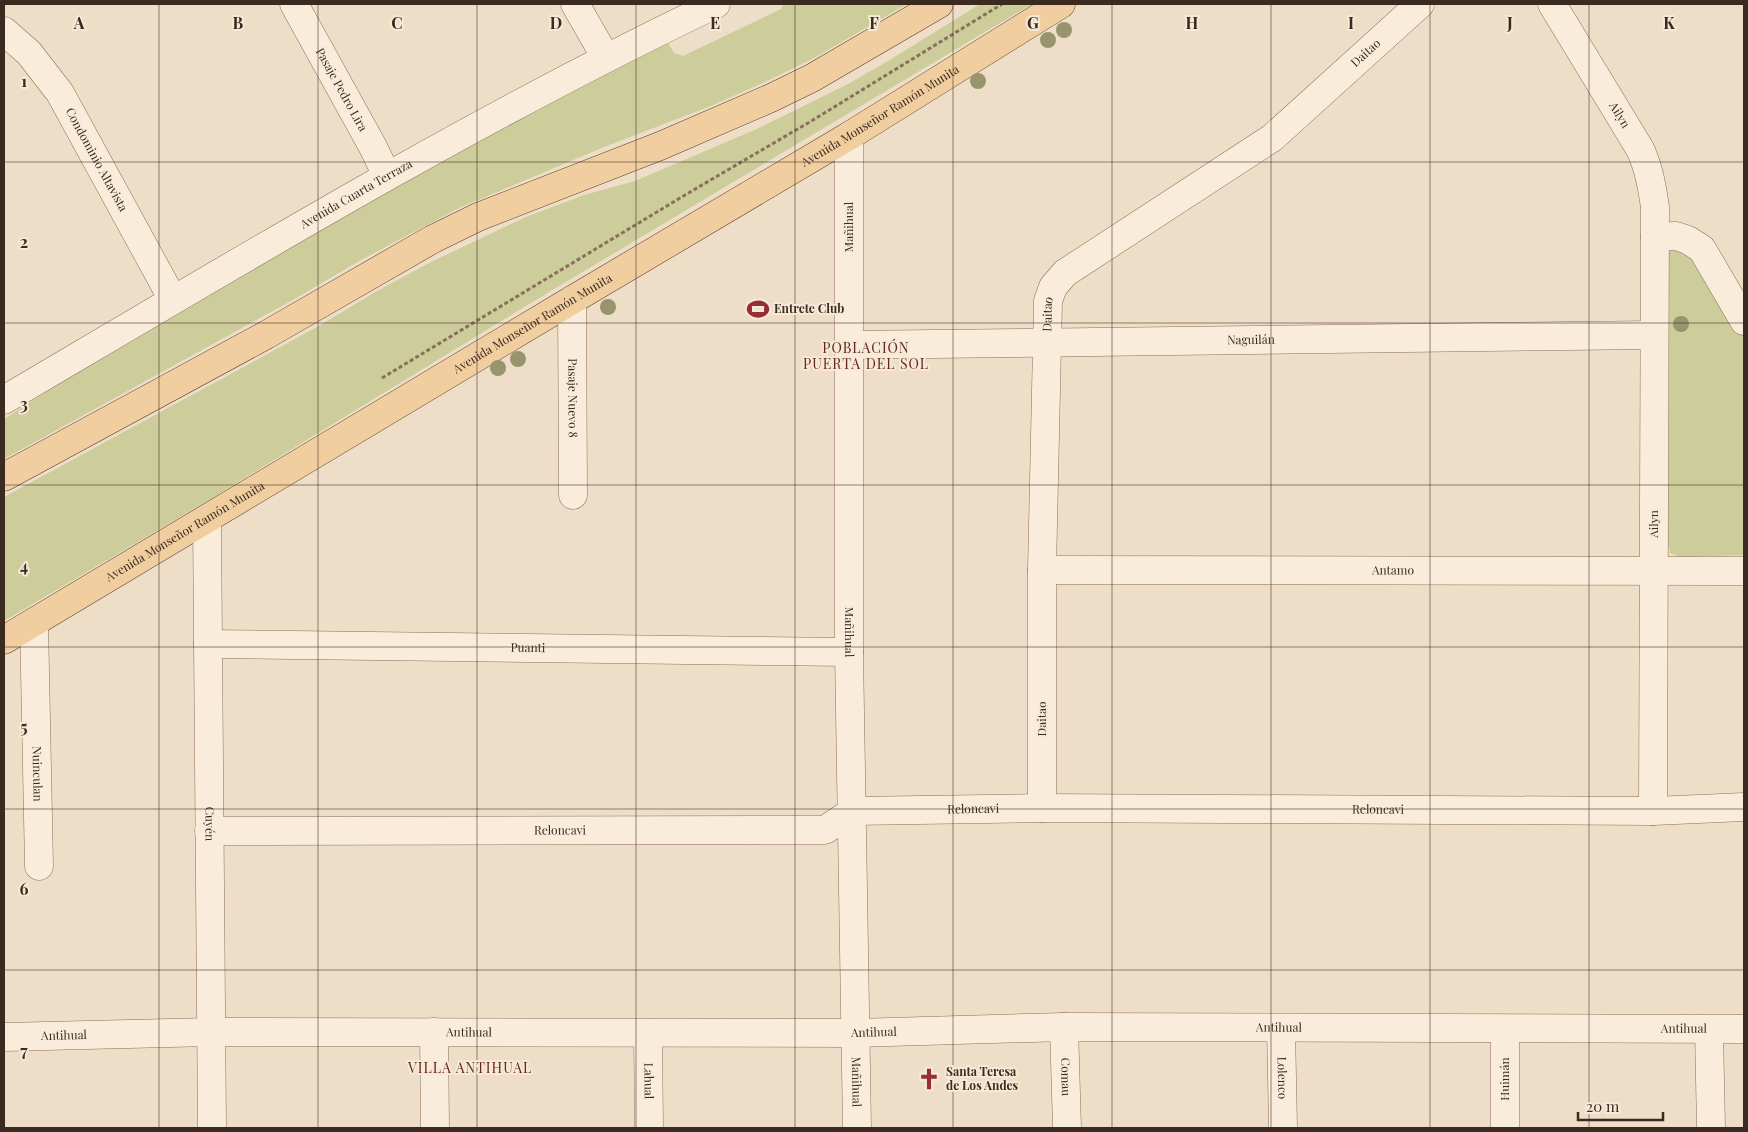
<svg xmlns="http://www.w3.org/2000/svg" width="1748" height="1132" viewBox="0 0 1748 1132" font-family="'Playfair Display',serif">
	<style>
		.green { fill: #cccd9a }
		.lines { fill: none; stroke-linecap: round; stroke-linejoin: round }
		.minor-casing { stroke: #8a6f5c; stroke-width: 29 }
		.major-casing { stroke: #583e30; stroke-width: 29 }
		.path { stroke: #8a6f5c; stroke-width: 3; stroke-dasharray: 4 2.5; stroke-linecap: butt }
		.minor { stroke: #f9ecda; stroke-width: 28 }
		.major { stroke: #f0ce9f; stroke-width: 28 }
		.tree { fill: #97946e }
		.grid { fill: none; stroke: #3a2a20; stroke-width: 1; stroke-opacity: 0.55 }
		.labels { text-anchor: middle; stroke-width: 4; stroke-linejoin: round; paint-order: stroke }
		.street-label { font-size: 12px; fill: #3a2a20; stroke: #f6e9d6 }
		.poi-label { font-size: 12px; font-weight: bold; fill: #3a2a20; stroke: #f6e9d6; text-anchor: start }
		.neighbourhood-label { font-size: 14px; letter-spacing: 1px; fill: #67261f; stroke: #f6e9d6 }
		.grid-label { font-size: 16px; text-anchor: middle; font-weight: bold; fill: #3a2a20; stroke: #f6e9d6; stroke-width: 4; stroke-linejoin: round; paint-order: stroke }
	</style>
	<rect width="100%" height="100%" fill="#eedec7"/>
	<g class="green">
		<path d="M 783,4 L 907,4 L 816,57 L 765,82 L 711,106 L 604,147 L 459,208 L 361,260 L 291,301 L 4,459 L 4,419 L 70,377 L 224,286 L 506,125 L 667,41 L 674,53 L 683,56 L 781,9 Z"/>
		<path d="M 980,4 L 1032,4 L 544,295 L 212,498 L 4,621 L 4,497 L 317,327 L 377,291 L 431,262 L 526,217 L 584,195 L 635,181 L 759,128 L 848,84 L 888,61 Z"/>
		<path d="M 1669,246 L 1681,246 L 1713,279 L 1744,336 L 1744,555 L 1680,557 L 1670,553 L 1668,543 Z"/>
	</g>
	<g class="lines">
		<g class="minor-casing">
			<g id="minor">
				<path id="s1" d="M 294,4 L 373,147 L 387,176"/>
				<path d="M 575,4 L 606,58"/>
				<path id="s2" d="M 1552,4 L 1640,149 C 1649,168 1652,187 1655,207 L 1653,811"/>
				<path id="s3" d="M 4,31 L 29,53 L 60,93 L 173,300"/>
				<path id="s4" d="M 849,136 L 849,652 L 857,1128"/>
				<path d="M 1655,237 L 1676,236 L 1688,240 L 1702,249 L 1744,321"/>
				<path id="s5" d="M 572,300 L 573,495"/>
				<path id="s6" d="M 849,345 L 1654,335"/>
				<path id="s7" d="M 4,400 C 238,262 471,121 716,4"/>
				<path id="s8" d="M 207,519 L 212,1128"/>
				<path id="s9" d="M 1042,570 L 1744,571"/>
				<path id="s10" d="M 34,622 L 39,866"/>
				<path id="s11" d="M 208,644 L 849,652"/>
				<path id="s12" d="M 1042,808 L 1042,570 L 1048,301 L 1053,287 L 1065,273 L 1272,138 L 1420,4"/>
				<path id="s13" d="M 209,831 L 825,830 L 853,811 L 1042,808 L 1653,811 L 1744,807"/>
				<path id="s14" d="M 1064,1027 L 1067,1128"/>
				<path id="s15" d="M 1281,1028 L 1283,1128"/>
				<path d="M 1505,1029 L 1505,1128"/>
				<path d="M 1709,1030 L 1711,1128"/>
				<path d="M 434,1032 L 435,1128"/>
				<path id="s16" d="M 648,1033 L 649,1128"/>
				<path id="s17" d="M 4,1037 L 211,1032 L 855,1033 L 1064,1027 L 1744,1029"/>
			</g>
		</g>
		<g class="major-casing">
			<g id="major">
				<path d="M 4,477 L 266,335 L 433,239 L 478,217 L 660,146 L 771,98 L 812,78 L 939,4"/>
				<path id="s18" d="M 4,640 L 572,300 L 849,136 L 1061,4"/>
			</g>
		</g>
		<path class="path" d="M 382,378 L 685,195 L 813,120 L 1002,4"/>
		<use href="#minor" class="minor"/>
		<use href="#major" class="major"/>
	</g>
	<g class="tree">
		<circle cx="1064" cy="30" r="8"/>
		<circle cx="1048" cy="40" r="8"/>
		<circle cx="978" cy="81" r="8"/>
		<circle cx="608" cy="307" r="8"/>
		<circle cx="1681" cy="324" r="8"/>
		<circle cx="518" cy="359" r="8"/>
		<circle cx="498" cy="368" r="8"/>
	</g>
	<path class="grid" d="M 159,4 L 159,1128M 318,4 L 318,1128M 477,4 L 477,1128M 636,4 L 636,1128M 795,4 L 795,1128M 953,4 L 953,1128M 1112,4 L 1112,1128M 1271,4 L 1271,1128M 1430,4 L 1430,1128M 1589,4 L 1589,1128M 4,162 L 1744,162M 4,323 L 1744,323M 4,485 L 1744,485M 4,647 L 1744,647M 4,809 L 1744,809M 4,970 L 1744,970"/>
	<defs>
		<g id="stadium-bare" transform="scale(1.725)"><path d="M0-5a6.5 5 0 1 0 0 10a6.5 5 0 1 0 0-10ZM-3.5-1.8h7v3.6h-7Z" fill="#992c39" stroke="#f6e9d6" stroke-width="2.5" paint-order="stroke"/></g>
		<g id="church-bare" transform="scale(1.725)"><path d="M-1.2-6h2.4v3.5h3.3v2.4h-3.3V6h-2.4V-.1h-3.3v-2.4h3.3Z" fill="#992c39" stroke="#f6e9d6" stroke-width="2.5" paint-order="stroke"/></g>
	</defs>
	<g fill-rule="evenodd">
		<use href="#stadium-bare" x="758" y="309"/>
		<use href="#church-bare" x="929" y="1079"/>
	</g>
	<g class="labels">
		<g class="street-label">
			<text dy="4" stroke="none"><textPath href="#s12" startOffset="914">Daitao</textPath></text>
			<text dy="4" stroke="none"><textPath href="#s1" startOffset="98">Pasaje Pedro Lira</textPath></text>
			<text dy="4" stroke="none"><textPath href="#s18" startOffset="1021">Avenida Monseñor Ramón Munita</textPath></text>
			<text dy="4" stroke="none"><textPath href="#s2" startOffset="130">Ailyn</textPath></text>
			<text dy="4" stroke="none"><textPath href="#s3" startOffset="160">Condominio Altavista</textPath></text>
			<text dy="4" stroke="none"><textPath href="#s7" startOffset="408">Avenida Cuarta Terraza</textPath></text>
			<text transform="translate(849 227) rotate(-90)" y="4">Mañihual</text>
			<text dy="4" stroke="none"><textPath href="#s12" startOffset="494">Daitao</textPath></text>
			<text dy="4" stroke="none"><textPath href="#s18" startOffset="616">Avenida Monseñor Ramón Munita</textPath></text>
			<text dy="4" stroke="none"><textPath href="#s6" startOffset="402">Naguilán</textPath></text>
			<text dy="4" stroke="none"><textPath href="#s5" startOffset="98">Pasaje Nuevo 8</textPath></text>
			<text transform="translate(1654 524) rotate(-90)" y="4">Ailyn</text>
			<text dy="4" stroke="none"><textPath href="#s18" startOffset="211">Avenida Monseñor Ramón Munita</textPath></text>
			<text dy="4" stroke="none"><textPath href="#s9" startOffset="351">Antamo</textPath></text>
			<text dy="4" stroke="none"><textPath href="#s4" startOffset="496">Mañihual</textPath></text>
			<text dy="4" stroke="none"><textPath href="#s11" startOffset="320">Puanti</textPath></text>
			<text transform="translate(1042 719) rotate(-90)" y="4">Daitao</text>
			<text dy="4" stroke="none"><textPath href="#s10" startOffset="152">Nuinculan</textPath></text>
			<text dy="4" stroke="none"><textPath href="#s13" startOffset="770">Reloncavi</textPath></text>
			<text dy="4" stroke="none"><textPath href="#s13" startOffset="1175">Reloncavi</textPath></text>
			<text dy="4" stroke="none"><textPath href="#s8" startOffset="305">Cuyén</textPath></text>
			<text dy="4" stroke="none"><textPath href="#s13" startOffset="351">Reloncavi</textPath></text>
			<text dy="4" stroke="none"><textPath href="#s17" startOffset="1275">Antihual</textPath></text>
			<text dy="4" stroke="none"><textPath href="#s17" startOffset="1680">Antihual</textPath></text>
			<text dy="4" stroke="none"><textPath href="#s17" startOffset="465">Antihual</textPath></text>
			<text dy="4" stroke="none"><textPath href="#s17" startOffset="870">Antihual</textPath></text>
			<text dy="4" stroke="none"><textPath href="#s17" startOffset="60">Antihual</textPath></text>
			<text dy="4" stroke="none"><textPath href="#s14" startOffset="50">Comau</textPath></text>
			<text dy="4" stroke="none"><textPath href="#s15" startOffset="50">Lolenco</textPath></text>
			<text transform="translate(1505 1079) rotate(-90)" y="4">Huimán</text>
			<text dy="4" stroke="none"><textPath href="#s16" startOffset="48">Lahual</textPath></text>
			<text dy="4" stroke="none"><textPath href="#s4" startOffset="946">Mañihual</textPath></text>
		</g>
		<g class="poi-label">
			<text x="774" y="313">Entrete Club</text>
			<text x="946" y="1076">Santa Teresa<tspan x="946" dy="14">de Los Andes</tspan></text>
		</g>
		<g class="neighbourhood-label">
			<text x="866" y="353">POBLACIÓN<tspan x="866" dy="16">PUERTA DEL SOL</tspan></text>
			<text x="470" y="1073">VILLA ANTIHUAL</text>
		</g>
	</g>
	<g class="grid-label">
		<text x="79" y="29">A</text>
		<text x="238" y="29">B</text>
		<text x="397" y="29">C</text>
		<text x="556" y="29">D</text>
		<text x="715" y="29">E</text>
		<text x="874" y="29">F</text>
		<text x="1033" y="29">G</text>
		<text x="1192" y="29">H</text>
		<text x="1351" y="29">I</text>
		<text x="1510" y="29">J</text>
		<text x="1669" y="29">K</text>
		<text x="24" y="87">1</text>
		<text x="24" y="248">2</text>
		<text x="24" y="410">3</text>
		<text x="24" y="572">4</text>
		<text x="24" y="733">5</text>
		<text x="24" y="895">6</text>
		<text x="24" y="1057">7</text>
	</g>
	<rect width="1748" height="1132" fill="none" stroke="#3a2a20" stroke-width="10"/>
	<path d="M1578 1112v8h85v-8" fill="none" stroke="#3a2a20" stroke-width="2.5"/>
	<text x="1586" y="1112" font-size="15" fill="#3a2a20" stroke="#f6e9d6" stroke-width="4" paint-order="stroke">20 m</text>
</svg>
